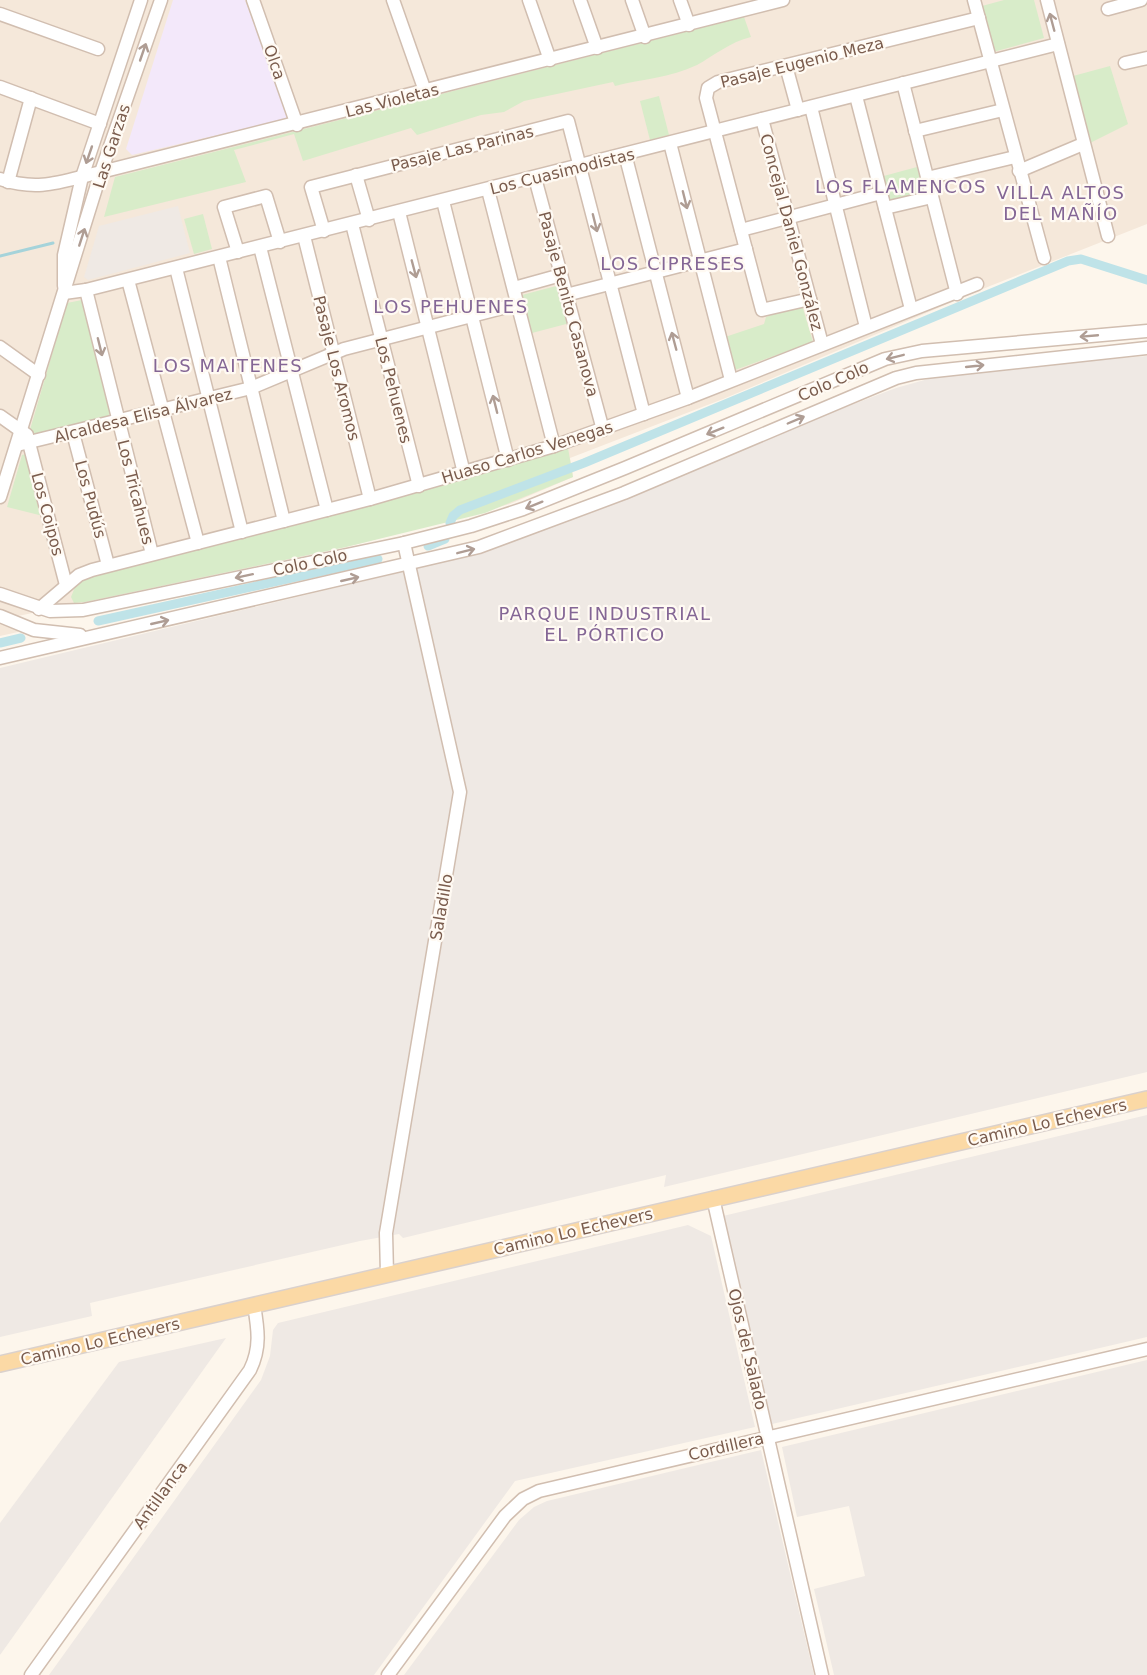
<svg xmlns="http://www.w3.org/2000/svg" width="1147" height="1675" viewBox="0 0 1147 1675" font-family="'DejaVu Sans',sans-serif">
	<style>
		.residential { fill: #f5e8da }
		.industrial { fill: #efe9e4 }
		.education { fill: #f3e8fa }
		.green { fill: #d8ecc9 }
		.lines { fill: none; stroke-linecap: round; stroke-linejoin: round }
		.stream { stroke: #a5d3da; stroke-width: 3 }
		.canal { stroke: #bfe3e8; stroke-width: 9 }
		.minor-casing { stroke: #d1beb0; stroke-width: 15 }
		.major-casing { stroke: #dad1cd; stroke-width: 18 }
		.minor { stroke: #fff; stroke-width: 12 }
		.major { stroke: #fbd9a5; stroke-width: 15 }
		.oneway { stroke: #af9d94 }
		.labels { text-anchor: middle; stroke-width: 4.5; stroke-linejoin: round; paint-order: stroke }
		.street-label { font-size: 16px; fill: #7a5c4d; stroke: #fffaf3 }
		.neighbourhood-label { font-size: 18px; letter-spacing: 1.5px; fill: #846695; stroke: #fffaf3 }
	</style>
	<rect width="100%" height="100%" fill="#fdf6ec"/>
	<path class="residential" d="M 0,0 L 1147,0 L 1147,224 L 990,286 L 723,399 L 570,458 L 573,477 L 510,504 L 346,547 L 18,616 L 18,632 L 0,636 Z"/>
	<g class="industrial">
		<path d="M 178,206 L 190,253 L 88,280 L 84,277 L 99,226 Z"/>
		<path d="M 1147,356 L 1147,1072 L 664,1187 L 666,1175 L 403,1238 L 399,1234 L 360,1241 L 90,1303 L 92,1316 L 0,1337 L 0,668 L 423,567 L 896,388 L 953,372 Z"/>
		<path d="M 1147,1115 L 1147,1337 L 772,1424 L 723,1216 Z"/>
		<path d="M 688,1225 L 711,1236 L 755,1427 L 515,1481 L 374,1675 L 49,1675 L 261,1380 L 270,1356 L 273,1330 L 278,1323 Z"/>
		<path d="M 226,1338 L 0,1655 L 0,1523 L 119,1362 Z"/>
		<path d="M 1147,1360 L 1147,1675 L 834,1675 L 814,1589 L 865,1576 L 849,1506 L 797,1517 L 782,1447 Z"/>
		<path d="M 761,1450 L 814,1675 L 404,1675 L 519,1520 L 534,1507 L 547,1501 Z"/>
	</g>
	<path class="education" d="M 173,0 L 245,0 L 288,115 L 286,119 L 132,155 L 126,149 Z"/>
	<g class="green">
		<path d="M 1004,0 L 1034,0 L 1044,38 L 993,52 L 982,6 Z"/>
		<path d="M 744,17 L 751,37 C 730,42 715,55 697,65 C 670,78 642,79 615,86 L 613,82 L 524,101 L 504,112 L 481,115 L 417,135 L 411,128 L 303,161 L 294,134 L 234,150 L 246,182 L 104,217 L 115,177 Z"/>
		<path d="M 1110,66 L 1128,124 L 1090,143 L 1073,76 Z"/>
		<path d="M 659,96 L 669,135 L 650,140 L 640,101 Z"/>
		<path d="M 917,167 L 924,194 L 887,203 L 880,177 Z"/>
		<path d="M 203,214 L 212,249 L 194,254 L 184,219 Z"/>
		<path d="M 560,285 L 570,323 L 532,333 L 522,295 Z"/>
		<path d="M 82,300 L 111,412 L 107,417 L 34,435 L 29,433 L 67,303 Z"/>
		<path d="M 802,305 L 813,342 L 735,370 L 725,337 L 764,324 L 766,317 Z"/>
		<path d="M 568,448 L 573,477 L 485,513 L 346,547 L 85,602 L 74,603 L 71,597 L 75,587 L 89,576 Z"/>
		<path d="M 26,454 L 43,516 L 7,507 L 22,455 Z"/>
	</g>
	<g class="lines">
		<path class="stream" d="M 0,256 L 53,243"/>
		<g class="canal">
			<path d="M 450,523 L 453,516 L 460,510 L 584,463 L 1068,261 L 1081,259 L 1147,280"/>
			<path d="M 428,546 L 445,539"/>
			<path d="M 98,621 L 378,559"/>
			<path d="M 0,643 L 21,638"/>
		</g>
		<g class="minor-casing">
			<g id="minor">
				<path d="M 253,0 L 297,125"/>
				<path d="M 393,0 L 425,91"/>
				<path d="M 529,0 L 550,60"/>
				<path d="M 580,0 L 597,48"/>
				<path d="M 632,0 L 645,37"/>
				<path d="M 680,0 L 689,25"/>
				<path d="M 974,0 L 1044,258"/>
				<path d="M 1047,0 L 1108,236"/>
				<path d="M 1108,9 L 1141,0"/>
				<path d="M 0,14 L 98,49"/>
				<path d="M 1125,63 L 1147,58"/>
				<path d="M 786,66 L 798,110"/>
				<path d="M 903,83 L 957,294"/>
				<path d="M 0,87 L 100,124"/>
				<path d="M 856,96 L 911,309"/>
				<path d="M 811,107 L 866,327"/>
				<path d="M 762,119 L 822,344"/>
				<path d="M 915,131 L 1003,110"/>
				<path d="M 670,143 L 731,380"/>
				<path d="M 625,154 L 688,398"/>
				<path d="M 1019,171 L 1083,144"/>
				<path d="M 356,175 L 369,220"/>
				<path d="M 535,178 L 603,430"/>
				<path d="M 927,178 L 1015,157"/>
				<path d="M 0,179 C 40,192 62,181 101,172 L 783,0"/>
				<path d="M 8,182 L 31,98"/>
				<path d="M 488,190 L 554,446"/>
				<path d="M 443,201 L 508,460"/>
				<path d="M 885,208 L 932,197"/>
				<path d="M 399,212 L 464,473"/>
				<path d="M 352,224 L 419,486"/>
				<path d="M 741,230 L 881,193"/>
				<path d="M 324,231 L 311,187 L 568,121 L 644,414"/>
				<path d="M 304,236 L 370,499"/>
				<path d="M 260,247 L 327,510"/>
				<path d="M 238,252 L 224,207 L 266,196 L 280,242"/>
				<path d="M 219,257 L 284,521"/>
				<path d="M 176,268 L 242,532"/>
				<path d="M 128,280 L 198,543"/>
				<path d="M 64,286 L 64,255 L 82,177 L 141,0"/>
				<path d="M 514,288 L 561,275"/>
				<path d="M 86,290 L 152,554"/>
				<path d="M 64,293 L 86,290 L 1058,44"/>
				<path d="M 566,295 L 746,249"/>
				<path d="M 810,299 L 762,310 L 706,98 L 708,88 L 718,82 L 979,18"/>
				<path d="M 0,347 L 39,375"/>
				<path d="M 0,416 L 27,435"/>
				<path d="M 73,433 L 108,565"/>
				<path d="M 29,443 L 66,585"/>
				<path d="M 17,445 L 251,388 L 344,349 L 518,304"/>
				<path d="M 0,497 L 101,172 L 161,0"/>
				<path d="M 0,594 L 50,611 L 83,610 L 404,543 L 471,526 L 523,509 L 625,468 L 885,359 L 922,351 L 1147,331"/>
				<path d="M 39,609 L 79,575 L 92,570 L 370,499 L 554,446 L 688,398 L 977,284"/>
				<path d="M 0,616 L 34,630 L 80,635"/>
				<path d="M 0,658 L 479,547 L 624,493 L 896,378 L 916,373 L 1147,348"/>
				<path d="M 713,1198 L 822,1675"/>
				<path d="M 387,1274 L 386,1233 L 460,792 L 404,543"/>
				<path d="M 31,1675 L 250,1370 C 261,1348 258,1329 254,1305"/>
				<path d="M 388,1675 L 505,1516 L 523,1499 L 539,1491 L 1147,1349"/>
			</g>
		</g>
		<g class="major-casing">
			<path id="major" d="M 0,1364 L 1147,1099"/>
		</g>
		<use href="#minor" class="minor"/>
		<use href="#major" class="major"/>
	</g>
	<defs><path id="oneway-shaft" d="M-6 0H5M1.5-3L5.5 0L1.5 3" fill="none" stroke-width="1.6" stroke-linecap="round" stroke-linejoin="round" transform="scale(1.5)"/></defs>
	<g class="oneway">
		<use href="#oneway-shaft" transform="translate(1052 22) rotate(-105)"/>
		<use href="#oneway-shaft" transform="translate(143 52) rotate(-71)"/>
		<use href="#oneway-shaft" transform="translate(89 155) rotate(109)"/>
		<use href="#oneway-shaft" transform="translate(685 200) rotate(76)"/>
		<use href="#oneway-shaft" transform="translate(595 223) rotate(76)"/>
		<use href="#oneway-shaft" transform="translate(82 237) rotate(-72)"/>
		<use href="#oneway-shaft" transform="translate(414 269) rotate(75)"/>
		<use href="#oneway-shaft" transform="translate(1089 336) rotate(175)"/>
		<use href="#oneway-shaft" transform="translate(674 341) rotate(-105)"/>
		<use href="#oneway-shaft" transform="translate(100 347) rotate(76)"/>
		<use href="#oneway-shaft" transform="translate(895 357) rotate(166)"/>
		<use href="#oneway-shaft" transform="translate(975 366) rotate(-6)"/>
		<use href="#oneway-shaft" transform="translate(495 404) rotate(-104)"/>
		<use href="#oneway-shaft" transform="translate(796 420) rotate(-23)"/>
		<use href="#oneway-shaft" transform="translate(715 431) rotate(158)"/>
		<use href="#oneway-shaft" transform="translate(534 505) rotate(158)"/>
		<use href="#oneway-shaft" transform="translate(466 551) rotate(-14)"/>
		<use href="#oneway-shaft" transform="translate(244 576) rotate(168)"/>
		<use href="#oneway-shaft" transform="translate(350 579) rotate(-13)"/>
		<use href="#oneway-shaft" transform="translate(160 622) rotate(-13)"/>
	</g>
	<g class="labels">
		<g class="street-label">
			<text transform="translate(275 62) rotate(71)" y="6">Olca</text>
			<text transform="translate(802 62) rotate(-14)" y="6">Pasaje Eugenio Meza</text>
			<text transform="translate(392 100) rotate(-14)" y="6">Las Violetas</text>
			<text transform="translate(111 146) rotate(-72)" y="6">Las Garzas</text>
			<text transform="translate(462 148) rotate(-14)" y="6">Pasaje Las Parinas</text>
			<text transform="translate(562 171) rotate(-14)" y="6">Los Cuasimodistas</text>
			<text transform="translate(792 232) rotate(75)" y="6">Concejal Daniel González</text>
			<text transform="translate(569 304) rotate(75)" y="6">Pasaje Benito Casanova</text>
			<text transform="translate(337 368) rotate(76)" y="6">Pasaje Los Aromos</text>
			<text transform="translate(833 381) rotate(-24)" y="6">Colo Colo</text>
			<text transform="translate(394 390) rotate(76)" y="6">Los Pehuenes</text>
			<text transform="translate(143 415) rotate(-14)" y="6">Alcaldesa Elisa Álvarez</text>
			<text transform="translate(527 452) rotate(-17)" y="6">Huaso Carlos Venegas</text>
			<text transform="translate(136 492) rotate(76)" y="6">Los Tricahues</text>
			<text transform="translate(91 499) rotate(75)" y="6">Los Pudús</text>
			<text transform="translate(48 514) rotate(75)" y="6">Los Coipos</text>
			<text transform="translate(310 562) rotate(-12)" y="6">Colo Colo</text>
			<text transform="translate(441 907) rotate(-80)" y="6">Saladillo</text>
			<text transform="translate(1047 1122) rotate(-13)" y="6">Camino Lo Echevers</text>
			<text transform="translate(573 1231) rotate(-13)" y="6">Camino Lo Echevers</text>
			<text transform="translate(100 1341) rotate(-13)" y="6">Camino Lo Echevers</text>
			<text transform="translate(748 1349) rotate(77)" y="6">Ojos del Salado</text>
			<text transform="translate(726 1446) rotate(-13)" y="6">Cordillera</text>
			<text transform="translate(160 1495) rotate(-54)" y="6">Antillanca</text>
		</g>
		<g class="neighbourhood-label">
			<text x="901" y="193">LOS FLAMENCOS</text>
			<text x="1061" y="199">VILLA ALTOS<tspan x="1061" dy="21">DEL MAÑÍO</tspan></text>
			<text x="673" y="270">LOS CIPRESES</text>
			<text x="451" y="313">LOS PEHUENES</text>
			<text x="228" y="372">LOS MAITENES</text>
			<text x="605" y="620">PARQUE INDUSTRIAL<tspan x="605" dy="21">EL PÓRTICO</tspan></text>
		</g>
	</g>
</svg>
